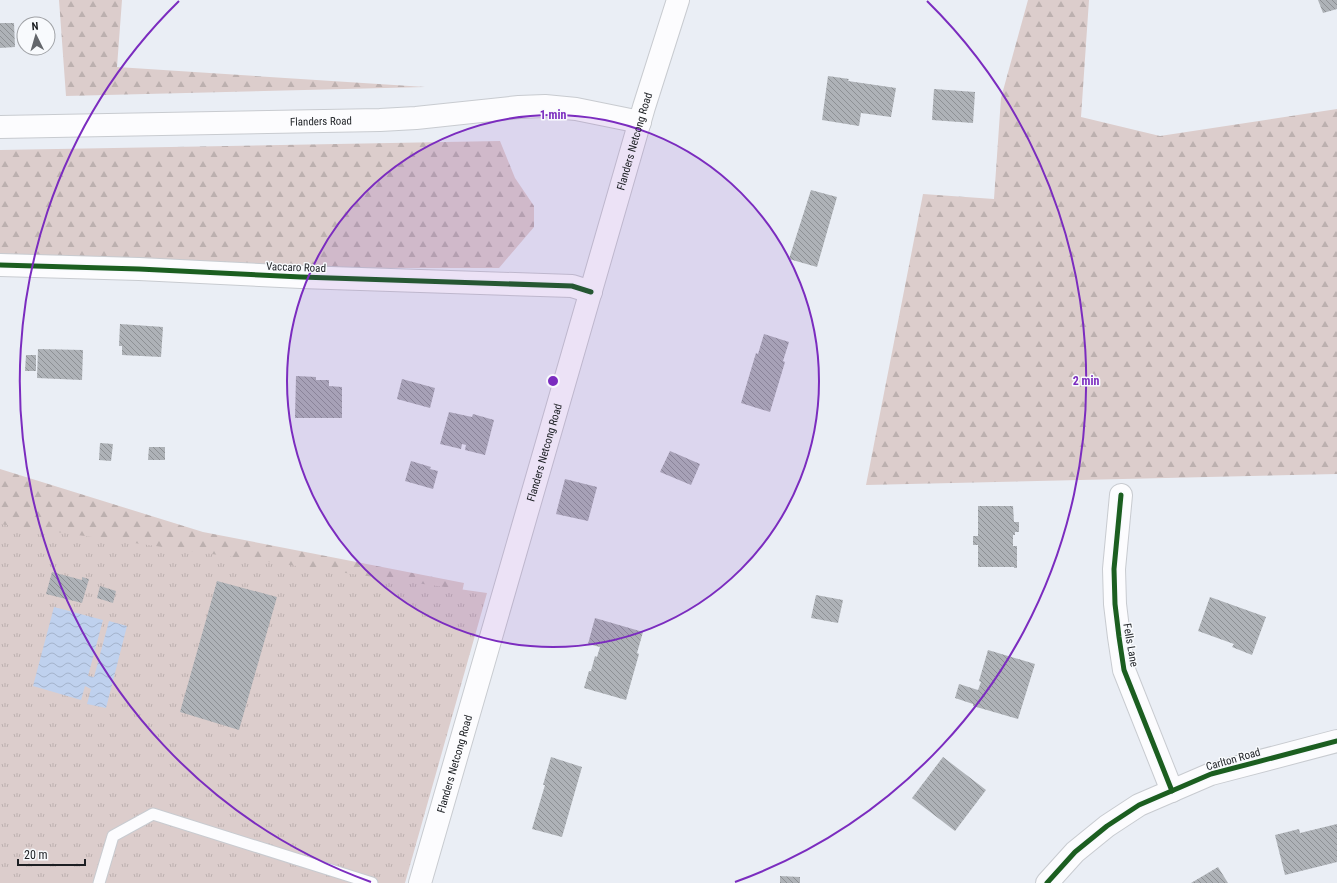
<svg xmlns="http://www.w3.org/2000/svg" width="1337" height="883" viewBox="0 0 1337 883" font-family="'Roboto Condensed',sans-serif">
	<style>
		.forest { fill: url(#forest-firs) }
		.park { fill: url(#park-tufts) }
		.water { fill: url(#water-waves) }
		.building { fill: url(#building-back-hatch) }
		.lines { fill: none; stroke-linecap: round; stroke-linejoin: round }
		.lane-casing { stroke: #c8cbd0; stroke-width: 13 }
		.street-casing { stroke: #c8cbd0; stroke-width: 24 }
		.secondary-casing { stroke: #c8cbd0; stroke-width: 24 }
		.lane { stroke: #fcfcfe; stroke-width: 11 }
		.street { stroke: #fcfcfe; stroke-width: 22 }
		.secondary { stroke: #fcfcfe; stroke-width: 22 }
		.cycleway-casing { stroke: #f8fafd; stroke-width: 8 }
		.cycleway { stroke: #1b5e20; stroke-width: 5 }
		.ring { fill: none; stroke: #7b2cbf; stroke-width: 2 }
		.labels { text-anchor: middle; stroke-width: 3; stroke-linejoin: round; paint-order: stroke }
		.street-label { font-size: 11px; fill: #1c1f23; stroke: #f8fafd }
		.centre { fill: #7b2cbf; stroke: #f8fafd; stroke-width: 2 }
		.ring-label { font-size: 12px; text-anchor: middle; font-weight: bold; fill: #7b2cbf; stroke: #f8fafd; stroke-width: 3; stroke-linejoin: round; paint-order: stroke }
	</style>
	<defs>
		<pattern id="forest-firs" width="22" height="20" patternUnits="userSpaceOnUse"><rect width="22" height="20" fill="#dccdcc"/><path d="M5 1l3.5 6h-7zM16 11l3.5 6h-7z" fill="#bcb0af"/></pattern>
		<pattern id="park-tufts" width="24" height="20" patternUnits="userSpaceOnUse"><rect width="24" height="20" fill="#dccdcc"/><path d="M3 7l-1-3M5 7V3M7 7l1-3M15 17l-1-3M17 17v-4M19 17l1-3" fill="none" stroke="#bcb0af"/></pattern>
		<pattern id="water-waves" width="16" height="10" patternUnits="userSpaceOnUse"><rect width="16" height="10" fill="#bfd1ee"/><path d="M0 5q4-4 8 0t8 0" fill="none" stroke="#a4b3cc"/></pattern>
		<pattern id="building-back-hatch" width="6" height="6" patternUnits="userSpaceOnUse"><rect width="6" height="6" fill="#aeb2b7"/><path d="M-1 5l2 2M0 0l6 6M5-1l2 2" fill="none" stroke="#8d9094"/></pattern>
	</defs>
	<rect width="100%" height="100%" fill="#eaeef5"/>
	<g class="forest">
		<path d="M 59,0 L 122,0 L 117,67 L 425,87 L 66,96 Z"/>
		<path d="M 1028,0 L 1089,0 L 1081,117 L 1160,136 L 1337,109 L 1337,474 L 866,485 L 923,194 L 994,199 L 1001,98 Z"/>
		<path d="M 500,141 L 515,178 L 534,206 L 534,227 L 499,268 L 271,268 L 0,257 L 0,150 Z"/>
		<path d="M 0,469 L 203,532 L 464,583 L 455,625 L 0,537 Z"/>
	</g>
	<path class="park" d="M 0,524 L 487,593 L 405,883 L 0,883 Z"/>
	<path class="water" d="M 54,607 L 103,620 L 88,676 L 94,677 L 109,621 L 127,626 L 106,708 L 87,704 L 91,689 L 85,686 L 81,700 L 33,686 Z"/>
	<g class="building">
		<path d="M 1318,0 L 1337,0 L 1337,9 L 1323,13 Z"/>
		<path d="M 0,23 L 14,23 L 15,47 L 0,48 Z"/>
		<path d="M 828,76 L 849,79 L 848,81 L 896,88 L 891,117 L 861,113 L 859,126 L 822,120 Z"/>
		<path d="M 934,89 L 975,92 L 973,123 L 932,120 Z"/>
		<path d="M 811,190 L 837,197 L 817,267 L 789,259 Z"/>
		<path d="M 120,324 L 163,327 L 161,357 L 122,355 L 122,346 L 119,346 Z"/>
		<path d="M 764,334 L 789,342 L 783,361 L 785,362 L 770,412 L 741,403 L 756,353 L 758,354 Z"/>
		<path d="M 38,349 L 83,350 L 82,380 L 37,378 Z"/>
		<path d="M 26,355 L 36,355 L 36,371 L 25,371 Z"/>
		<path d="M 296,376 L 316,377 L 316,380 L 329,380 L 329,386 L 342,387 L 342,418 L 295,418 Z"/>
		<path d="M 402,379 L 435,388 L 430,408 L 397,399 Z"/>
		<path d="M 449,412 L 472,417 L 473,414 L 494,420 L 485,455 L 465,450 L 466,445 L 462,444 L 461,449 L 440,444 Z"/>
		<path d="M 100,443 L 113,444 L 111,461 L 99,460 Z"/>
		<path d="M 149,447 L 165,447 L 165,460 L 148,460 Z"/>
		<path d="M 670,451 L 700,464 L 691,485 L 660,472 Z"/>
		<path d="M 411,461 L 431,467 L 430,469 L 438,471 L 433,489 L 405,481 Z"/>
		<path d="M 565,479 L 597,487 L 588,521 L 556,514 Z"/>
		<path d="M 978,506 L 1013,506 L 1014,522 L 1019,522 L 1019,532 L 1015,532 L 1015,535 L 1013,535 L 1013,546 L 1017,546 L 1017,568 L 1014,568 L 1014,567 L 978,567 L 978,545 L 973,545 L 973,536 L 978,536 Z"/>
		<path d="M 52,572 L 82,580 L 82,577 L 89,579 L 82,603 L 46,594 Z"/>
		<path d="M 217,581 L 277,597 L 239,730 L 180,712 Z"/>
		<path d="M 100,586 L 116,591 L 113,603 L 97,598 Z"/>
		<path d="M 816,595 L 843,600 L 838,623 L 811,618 Z"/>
		<path d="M 1210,597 L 1266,617 L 1252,655 L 1232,647 L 1234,644 L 1198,631 Z"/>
		<path d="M 595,618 L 643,632 L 637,653 L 639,654 L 626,700 L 584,688 L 589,671 L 591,671 L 595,656 L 597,657 L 600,647 L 588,644 Z"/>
		<path d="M 988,650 L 1035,664 L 1018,719 L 973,706 L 973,704 L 955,698 L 959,684 L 978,690 L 981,682 L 979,681 Z"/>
		<path d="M 551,757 L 582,767 L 562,837 L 532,829 L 545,785 L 543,785 Z"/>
		<path d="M 943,757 L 986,790 L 955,831 L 912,798 Z"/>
		<path d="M 1337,824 L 1337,862 L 1285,875 L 1275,835 L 1299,829 L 1300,833 Z"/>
		<path d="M 1218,867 L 1228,883 L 1191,883 Z"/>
		<path d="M 780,876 L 800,877 L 800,883 L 780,883 Z"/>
	</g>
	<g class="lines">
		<g class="lane-casing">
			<path id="lane" d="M 99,883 L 113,836 L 153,814 L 372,883"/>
		</g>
		<g class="street-casing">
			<g id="street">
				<path d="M 0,265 L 139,269 L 301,277 L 572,286 L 591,292"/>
				<path d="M 1121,495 L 1114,569 L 1115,604 L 1119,637 L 1124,670 L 1172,791"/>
				<path d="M 1047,883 L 1075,852 L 1107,826 L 1139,805 L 1211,774 L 1337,741"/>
			</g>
		</g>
		<g class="secondary-casing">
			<g id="secondary">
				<path id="s1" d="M 0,127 L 380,120 L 416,118 L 519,107 L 545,106 L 576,109 L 640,122"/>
				<path id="s2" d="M 420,883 L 644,107 L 678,0"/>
			</g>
		</g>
		<use href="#lane" class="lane"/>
		<use href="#street" class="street"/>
		<use href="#secondary" class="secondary"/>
		<g class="cycleway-casing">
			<g id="cycleway">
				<path d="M 0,265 L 139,269 L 301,277 L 572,286 L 591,292"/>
				<path d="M 1121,495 L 1114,569 L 1115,604 L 1119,637 L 1124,670 L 1172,791"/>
				<path d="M 1047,883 L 1075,852 L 1107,826 L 1139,805 L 1211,774 L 1337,741"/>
			</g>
		</g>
		<use href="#cycleway" class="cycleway"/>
	</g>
	<circle cx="553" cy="381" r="266" fill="#7b2cbf" fill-opacity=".12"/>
	<g class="ring">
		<circle cx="553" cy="381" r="266"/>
		<path d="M371 882A533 533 0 0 1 179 1M927 1A533 533 0 0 1 735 882"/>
	</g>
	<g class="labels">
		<g class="street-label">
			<text dy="4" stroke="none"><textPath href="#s1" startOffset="321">Flanders Road</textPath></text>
			<text dy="4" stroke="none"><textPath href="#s2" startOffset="772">Flanders Netcong Road</textPath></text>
			<text transform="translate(296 267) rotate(2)" y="4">Vaccaro Road</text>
			<text dy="4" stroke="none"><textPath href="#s2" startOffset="448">Flanders Netcong Road</textPath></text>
			<text transform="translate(1131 645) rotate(80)" y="4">Fells Lane</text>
			<text transform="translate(1233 759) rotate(-16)" y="4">Carlton Road</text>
			<text dy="4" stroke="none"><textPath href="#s2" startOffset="124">Flanders Netcong Road</textPath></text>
		</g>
	</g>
	<circle cx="553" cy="381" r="6" class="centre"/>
	<g class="ring-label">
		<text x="553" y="119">1 min</text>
		<text x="1086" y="385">2 min</text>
	</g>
	<g transform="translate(36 36) rotate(355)"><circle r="19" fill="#f8fafd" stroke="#a0a2a6"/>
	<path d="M0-3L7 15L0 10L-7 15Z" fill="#64676c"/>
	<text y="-6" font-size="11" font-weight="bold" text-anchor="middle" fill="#1c1f23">N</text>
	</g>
	<path d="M18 859v6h67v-6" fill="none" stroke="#1c1f23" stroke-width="2"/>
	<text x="24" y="859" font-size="12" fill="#1c1f23" stroke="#f8fafd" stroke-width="3" paint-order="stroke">20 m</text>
</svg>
